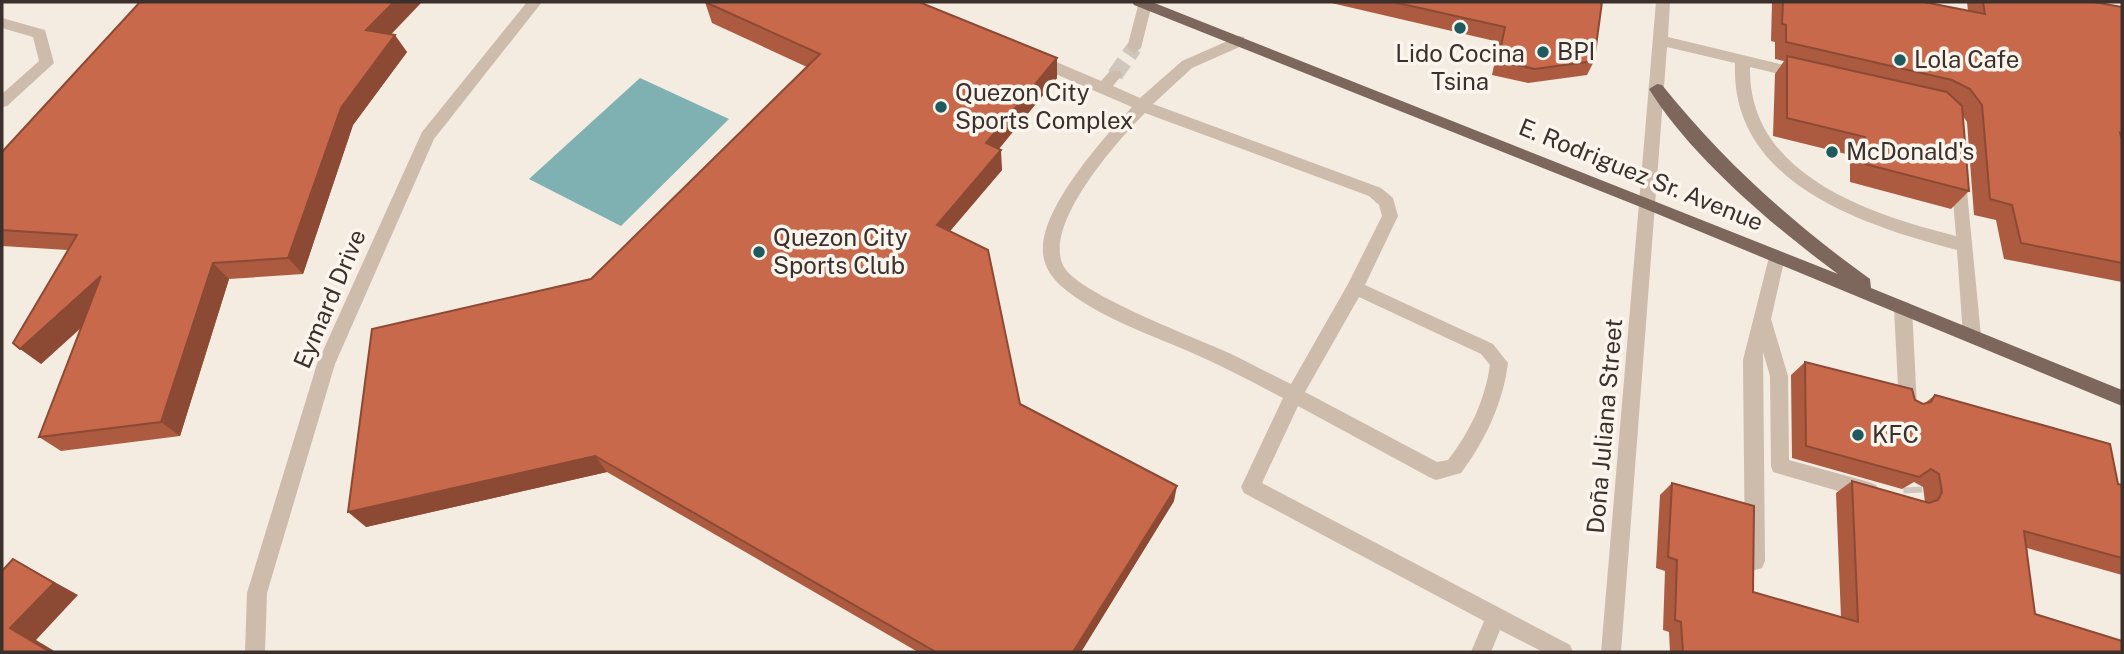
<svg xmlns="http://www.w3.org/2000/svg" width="2124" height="654" viewBox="0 0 2124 654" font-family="'Public Sans',sans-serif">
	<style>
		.water { fill: #7fb0b2 }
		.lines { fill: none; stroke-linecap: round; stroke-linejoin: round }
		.minor-tunnel-far1 { stroke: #cfc6bd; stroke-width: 16; stroke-dasharray: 16 8; stroke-linecap: butt }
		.minor-tunnel { stroke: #cfc6bd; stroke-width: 19; stroke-dasharray: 19 10; stroke-linecap: butt }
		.minor { fill: #cdbbac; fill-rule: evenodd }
		.major { fill: #7d675c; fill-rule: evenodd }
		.wall { fill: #ac5a40 }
		.shaded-wall { fill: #8c4a34 }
		.building { fill: #c8694b; stroke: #8c4a34; stroke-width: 2 }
		.poi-dot { fill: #1f5a5e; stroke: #fbf5ee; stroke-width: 2.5 }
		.labels { text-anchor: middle; stroke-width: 7; stroke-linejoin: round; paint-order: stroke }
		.poi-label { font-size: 24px; fill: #3b302b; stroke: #fbf5ee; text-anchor: start }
		.street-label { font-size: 24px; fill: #3b302b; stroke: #fbf5ee }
	</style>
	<rect width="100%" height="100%" fill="#f4ebe1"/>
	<path class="water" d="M 640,78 L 729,119 L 621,226 L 529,179 Z"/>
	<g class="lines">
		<path class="minor-tunnel-far1" d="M 1115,75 L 1134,48"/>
		<path class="minor-tunnel" d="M 1911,458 L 1913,493"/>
		<g class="minor">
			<path d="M 527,2 L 542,2 L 434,139 L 335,364 L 267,593 L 265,652 L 245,652 L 247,593 L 317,364 L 422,132 Z"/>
			<path d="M 1139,2 L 1152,4 L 1141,48 L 1134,53 L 1127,48 Z"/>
			<path d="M 1656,2 L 1670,2 L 1668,37 L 1805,70 L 1805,78 L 1800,79 L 1750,67 C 1748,175 1869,214 1956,236 L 1951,175 L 1959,169 L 1965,171 L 1981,336 L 1978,341 L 1966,341 L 1963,336 L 1957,250 C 1862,225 1730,183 1735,63 L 1667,47 L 1621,652 L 1601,652 Z"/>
			<path d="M 2,18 L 45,30 L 54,63 L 7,106 L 2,107 L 2,94 L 39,61 L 33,37 L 2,28 Z"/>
			<path d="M 1239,36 L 1244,37 L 1244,45 L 1192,68 L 1153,104 L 1381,188 L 1393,198 L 1398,216 L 1365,285 L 1493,344 L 1508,363 C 1503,403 1485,441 1461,473 L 1436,480 L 1429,477 L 1298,406 L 1262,483 L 1570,645 L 1573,652 L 1543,652 L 1500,630 L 1491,652 L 1471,652 L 1484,621 L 1244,493 L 1241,487 L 1283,398 C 1252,382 1221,365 1188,351 C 1146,333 1096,316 1061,286 C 1051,277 1042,263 1043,249 C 1043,205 1103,139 1132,107 L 1030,63 L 1030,55 L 1040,55 L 1101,81 L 1110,71 L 1120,71 L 1122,75 L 1113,86 L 1140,98 L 1182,61 ZM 1145,113 L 1369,196 L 1379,205 L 1382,216 L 1348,284 L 1291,384 C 1270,374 1250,363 1229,353 C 1196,338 1079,294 1064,267 C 1041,226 1118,140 1145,113 ZM 1359,297 L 1481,354 L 1490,365 C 1485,400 1470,432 1448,460 L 1437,462 L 1305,392 Z"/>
			<path d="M 1777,250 L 1785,257 L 1771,319 L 1788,376 L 1789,460 L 1869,482 L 1876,485 L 1879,491 L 1876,497 L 1869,500 L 1773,472 L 1771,466 L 1770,376 L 1763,352 L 1765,561 L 1762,568 L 1755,570 L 1748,568 L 1745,561 L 1743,360 L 1769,257 Z"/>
			<path d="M 1903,301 L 1909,303 L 1912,308 L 1917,406 L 1914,412 L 1908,414 L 1902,412 L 1899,406 L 1894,308 L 1897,303 Z"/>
		</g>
		<path class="major" d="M 1132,2 L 1152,2 L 1838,274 C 1774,227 1691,157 1649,89 L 1657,84 L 1662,85 C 1723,161 1792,223 1870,279 L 1871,288 L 2122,390 L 2122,406 L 1643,208 L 1134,5 Z"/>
	</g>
	<g class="wall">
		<path d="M 705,2 L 1057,58 L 1057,78 L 999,149 L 1002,170 L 950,231 L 1020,404 L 1174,501 L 1081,652 L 918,652 L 607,472 L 366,527 L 591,279 L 807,67 L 712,23 Z"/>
		<path d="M 1327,2 L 1602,2 L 1594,61 L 1587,75 L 1528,83 L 1492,75 L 1499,42 Z"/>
		<path d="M 1772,2 L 1924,2 L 1968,11 L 1967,2 L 2094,2 L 2122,7 L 2122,282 L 2004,259 L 1996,220 L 1974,215 L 1967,122 L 1963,116 L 1969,191 L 1951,209 L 1850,182 L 1850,155 L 1773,136 L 1775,74 L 1784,61 L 1775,59 L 1775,42 L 1771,41 Z"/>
		<path d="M 391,34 L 407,52 L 353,125 L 303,274 L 229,279 L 180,436 L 61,451 L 39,437 L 81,328 L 41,364 L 68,250 L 2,246 L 2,152 Z"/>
		<path d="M 1805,362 L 1923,404 L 1925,403 L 1935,395 L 2118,484 L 2122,485 L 2122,575 L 2027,548 L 2035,614 L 2122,652 L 1670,652 L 1669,632 L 1663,630 L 1665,571 L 1656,568 L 1660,495 L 1672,483 L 1753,592 L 1841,617 L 1836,493 L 1852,481 L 1925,502 L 1923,487 L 1914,482 L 1902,489 L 1792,458 L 1791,375 Z"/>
	</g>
	<g class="shaded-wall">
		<path d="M 394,2 L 422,2 L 378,48 L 366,30 Z"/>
		<path d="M 395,35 L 407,52 L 353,125 L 303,274 L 288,258 L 341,108 Z"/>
		<path d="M 1057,58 L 1057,78 L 987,163 L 986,143 Z"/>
		<path d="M 1001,150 L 1002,170 L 939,244 L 937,225 Z"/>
		<path d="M 213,263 L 229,279 L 180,436 L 161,422 Z"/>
		<path d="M 101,276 L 120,292 L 41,364 L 20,349 Z"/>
		<path d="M 595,456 L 607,472 L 366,527 L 348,512 Z"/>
		<path d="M 1177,486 L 1174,501 L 1081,652 L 1073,652 Z"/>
		<path d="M 13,559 L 78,595 L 36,640 L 56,652 L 50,652 L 10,628 Z"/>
	</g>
	<g class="building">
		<path d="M 140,2 L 394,2 L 366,30 L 395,35 L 341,108 L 288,258 L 213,263 L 161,422 L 39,437 L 101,276 L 20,349 L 13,343 L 77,235 L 2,230 L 2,152 Z"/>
		<path d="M 705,2 L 919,2 L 1057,58 L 986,143 L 1001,150 L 937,225 L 988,250 L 1020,404 L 1177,486 L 1073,652 L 936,652 L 595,456 L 348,512 L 372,329 L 591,279 L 820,54 Z"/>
		<path d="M 1393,2 L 1602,2 L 1594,61 L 1535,69 L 1498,61 L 1505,27 Z"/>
		<path d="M 1783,2 L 1924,2 L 1985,14 L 1983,2 L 2094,2 L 2122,7 L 2122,134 L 2120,133 L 2122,139 L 2122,263 L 2021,243 L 2012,205 L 1990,199 L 1982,105 L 1970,89 L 1952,80 L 1786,42 L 1786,25 L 1782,24 Z"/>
		<path d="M 1787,56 L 1947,92 L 1962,106 L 1969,191 L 1865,164 L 1865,137 L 1787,118 Z"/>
		<path d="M 1805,362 L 1912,389 L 1915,400 L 1923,404 L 1931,402 L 1935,395 L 2110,444 L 2118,484 L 2122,485 L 2122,558 L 2024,531 L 2035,614 L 2122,641 L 2122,652 L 1683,652 L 1681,622 L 1675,620 L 1677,560 L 1668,557 L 1672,483 L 1754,506 L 1753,592 L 1858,622 L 1852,481 L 1929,503 L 1938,500 L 1942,492 L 1939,474 L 1931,469 L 1919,477 L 1806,446 Z"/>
		<path d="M 13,559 L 54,583 L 10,628 L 50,652 L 2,652 L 2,571 Z"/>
	</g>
	<g class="poi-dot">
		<circle cx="1460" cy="28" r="7"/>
		<circle cx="1543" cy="52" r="7"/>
		<circle cx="1900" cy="60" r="7"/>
		<circle cx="941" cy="107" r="7"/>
		<circle cx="1832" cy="152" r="7"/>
		<circle cx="759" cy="252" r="7"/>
		<circle cx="1858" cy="435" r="7"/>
	</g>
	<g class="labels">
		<g class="poi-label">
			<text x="1557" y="60">BPI</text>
			<text x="1460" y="62" text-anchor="middle">Lido Cocina<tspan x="1460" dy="28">Tsina</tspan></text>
			<text x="1914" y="68">Lola Cafe</text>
			<text x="955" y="101">Quezon City<tspan x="955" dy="28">Sports Complex</tspan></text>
			<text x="1846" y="160">McDonald's</text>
			<text x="773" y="246">Quezon City<tspan x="773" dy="28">Sports Club</tspan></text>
			<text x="1872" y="443">KFC</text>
		</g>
		<g class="street-label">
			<text transform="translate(1641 175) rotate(22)" y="8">E. Rodriguez Sr. Avenue</text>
			<text transform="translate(330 299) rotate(-67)" y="8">Eymard Drive</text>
			<text transform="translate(1605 426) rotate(-85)" y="8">Doña Juliana Street</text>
		</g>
	</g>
	<rect width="2124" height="654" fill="none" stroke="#3b302b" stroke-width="7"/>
</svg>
